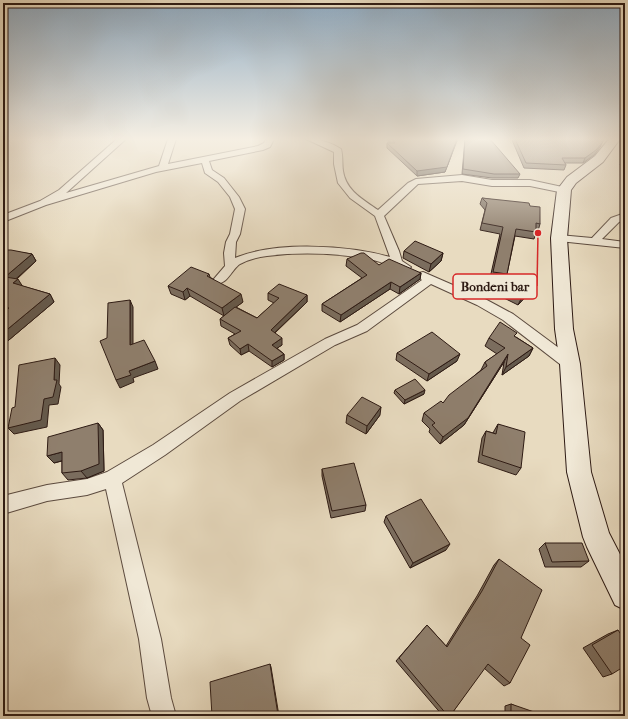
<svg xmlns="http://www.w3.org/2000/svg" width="628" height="719" viewBox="0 0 628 719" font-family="'IM FELL French Canon',serif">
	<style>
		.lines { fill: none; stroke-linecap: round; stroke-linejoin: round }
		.street-casing { stroke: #5c4b3f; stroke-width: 2 }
		.secondary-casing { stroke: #2e1b14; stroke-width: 2 }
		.street { fill: #f0e8d6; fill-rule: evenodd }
		.secondary { fill: #f0e8d6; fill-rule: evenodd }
		.wall { fill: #7b6d5e; stroke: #2e1b14 }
		.shaded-wall { fill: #64594c; stroke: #2e1b14 }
		.building { fill: #8f7f6d; stroke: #2e1b14 }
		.leader { fill: none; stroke: #d62828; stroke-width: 1.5 }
		.callout-dot { fill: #d62828; stroke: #f0e8d6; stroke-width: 1.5 }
		.callout { fill: #f0e8d6; stroke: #d62828; stroke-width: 1.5 }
		.callout-label { font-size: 13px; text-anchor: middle; font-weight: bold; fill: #2e1b14 }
	</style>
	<rect width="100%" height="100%" fill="#e8dbc0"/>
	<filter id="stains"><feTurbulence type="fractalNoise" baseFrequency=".005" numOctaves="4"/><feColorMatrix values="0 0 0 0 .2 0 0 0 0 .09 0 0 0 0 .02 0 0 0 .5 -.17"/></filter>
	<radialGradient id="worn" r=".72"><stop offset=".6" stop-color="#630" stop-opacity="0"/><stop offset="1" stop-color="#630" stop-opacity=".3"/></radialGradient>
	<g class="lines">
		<g class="street-casing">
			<g id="street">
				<path d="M 117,139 L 126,139 L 66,193 L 159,166 L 168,139 L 176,139 L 168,164 L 258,146 L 264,143 L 266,139 L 274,139 L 270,147 L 263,150 L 209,161 L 212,170 L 224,178 L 239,197 L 245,209 L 240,234 L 236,242 L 235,258 C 275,241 348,245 390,257 L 375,216 L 350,198 L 338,183 L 334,164 L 334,152 L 306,139 C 320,139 330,142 341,149 C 343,156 342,164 343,171 C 346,191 364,200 378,210 L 408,183 L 416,179 L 462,175 L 492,180 L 530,180 L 567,188 L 569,190 L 564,193 L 530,186 L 492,186 L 462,181 L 418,184 L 384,216 L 399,251 L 402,261 L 411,267 L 409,269 C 402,271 378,260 368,259 C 335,253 300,252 267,256 C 258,257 248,260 240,264 C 231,270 227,286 215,283 L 213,280 L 225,266 L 224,253 L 226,242 L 230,234 L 235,209 L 230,197 L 218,182 L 205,173 L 202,163 L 156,172 L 46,205 L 3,222 L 3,215 L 40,201 L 59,190 Z"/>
				<path d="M 625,213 L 625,220 L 619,222 L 602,239 L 625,242 L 625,248 L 559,241 L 554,238 L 559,235 L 592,238 L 611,218 Z"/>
				<path d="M 423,272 L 485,299 L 513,314 L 575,360 L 577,364 L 575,368 L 570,369 L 565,368 L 503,320 L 477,305 L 431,284 L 367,331 L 335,345 L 240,401 L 165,455 L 122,483 L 161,639 L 171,698 L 176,716 L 152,716 L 147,698 L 139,639 L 106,489 L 87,495 L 47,501 L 3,514 L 3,496 L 47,485 L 87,479 L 107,472 L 153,445 L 230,393 L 325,339 L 357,325 L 422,280 L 417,276 L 419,273 Z"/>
			</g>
		</g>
		<g class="secondary-casing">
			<path id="secondary" d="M 609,139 L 620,139 L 603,162 L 576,183 L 571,190 L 567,238 L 573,329 L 580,364 L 591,472 L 609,533 L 625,564 L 625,610 L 615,605 L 587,547 L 583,537 L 567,472 L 560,364 L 555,329 L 551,238 L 557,190 L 567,177 L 595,156 Z"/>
		</g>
		<use href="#street" class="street"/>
		<use href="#secondary" class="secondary"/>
	</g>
	<g class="wall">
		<path d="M 387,139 L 457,139 L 445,172 L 417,176 L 387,148 L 387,143 L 390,143 Z"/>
		<path d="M 465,139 L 520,174 L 518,178 L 492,178 L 462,174 Z"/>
		<path d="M 513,139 L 604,139 L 600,147 L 594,155 L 583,163 L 565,163 L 566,165 L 564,170 L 524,168 L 512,140 Z"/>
		<path d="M 625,158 L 625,167 L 620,165 L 623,159 Z"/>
		<path d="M 482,198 L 530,206 L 540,224 L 538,231 L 536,231 L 536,232 L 534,239 L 515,236 L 507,274 L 504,281 L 490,278 L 500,234 L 480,230 L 485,210 L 480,204 Z"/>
		<path d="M 3,250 L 32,254 L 36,261 L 17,279 L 22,286 L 50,294 L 54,302 L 3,345 L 3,313 L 6,311 L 4,308 L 3,308 Z"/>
		<path d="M 404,251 L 443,253 L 441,261 L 429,272 L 403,258 Z"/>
		<path d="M 347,259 L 421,273 L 420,279 L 399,294 L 390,289 L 340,322 L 322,311 L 322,304 L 362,278 L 346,266 Z"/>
		<path d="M 209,274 L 210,277 L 243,302 L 236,307 L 257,318 L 274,303 L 268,300 L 268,293 L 307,295 L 307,302 L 275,333 L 282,345 L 277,348 L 284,354 L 284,360 L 272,367 L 249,351 L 241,355 L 230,345 L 228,338 L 235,334 L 221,326 L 220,319 L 224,316 L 190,296 L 185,300 L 171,294 L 168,286 Z"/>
		<path d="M 501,287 L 528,294 L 518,305 L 498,295 Z"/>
		<path d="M 516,337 L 533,348 L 529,356 L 502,375 L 504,362 L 464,425 L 440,444 L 429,432 L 430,429 L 422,421 L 424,413 L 443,403 L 481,370 L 485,362 L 497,354 L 485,346 L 489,338 Z"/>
		<path d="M 397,353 L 457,361 L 427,381 L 396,360 Z"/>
		<path d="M 395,390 L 424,394 L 404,404 L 394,393 Z"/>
		<path d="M 347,415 L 380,415 L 366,434 L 346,423 Z"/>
		<path d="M 98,423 L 103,430 L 104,471 L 87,478 L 68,480 L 62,473 L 62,461 L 54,463 Z"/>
		<path d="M 498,424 L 521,468 L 516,475 L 478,462 L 482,438 L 486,431 L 493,433 L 494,431 Z"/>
		<path d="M 322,469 L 366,505 L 365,511 L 331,518 L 322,476 Z"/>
		<path d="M 386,516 L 446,550 L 410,568 L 384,522 Z"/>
		<path d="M 545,543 L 589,561 L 581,567 L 545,567 L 539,549 Z"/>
		<path d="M 499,559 L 521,638 L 510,683 L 504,686 L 484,668 L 450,716 L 443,716 L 396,661 L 427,625 L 446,646 L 477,596 L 494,565 Z"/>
		<path d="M 618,630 L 612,674 L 603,677 L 583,648 L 608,634 Z"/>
		<path d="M 511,704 L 537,716 L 505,716 L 505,706 Z"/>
	</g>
	<g class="shaded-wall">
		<path d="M 457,139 L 457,141 L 445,172 L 417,176 L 417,171 Z"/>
		<path d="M 602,143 L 600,147 L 594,155 L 583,163 L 585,158 Z"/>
		<path d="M 443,253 L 441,261 L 429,272 L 431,264 Z"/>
		<path d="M 32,254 L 36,261 L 10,284 L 5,277 Z"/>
		<path d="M 421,273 L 420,279 L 399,294 L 400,287 Z"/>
		<path d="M 18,279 L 23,287 L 13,283 Z"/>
		<path d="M 391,282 L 390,289 L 340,322 L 341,315 Z"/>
		<path d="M 532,286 L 528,294 L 518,305 L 522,297 Z"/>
		<path d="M 187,288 L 190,296 L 185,300 L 183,292 Z"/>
		<path d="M 50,294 L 54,302 L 3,345 L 3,333 Z"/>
		<path d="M 241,294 L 243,302 L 224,316 L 222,308 Z"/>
		<path d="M 307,295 L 307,302 L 271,336 L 271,330 Z"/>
		<path d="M 130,300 L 133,307 L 133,353 L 130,345 Z"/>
		<path d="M 282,338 L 282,345 L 273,351 L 272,345 Z"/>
		<path d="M 248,344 L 249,351 L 241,355 L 240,349 Z"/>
		<path d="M 533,348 L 529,356 L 502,375 L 506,367 Z"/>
		<path d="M 284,354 L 284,360 L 272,367 L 272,361 Z"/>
		<path d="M 460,354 L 457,361 L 427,381 L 429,374 Z"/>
		<path d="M 508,354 L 504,362 L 464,425 L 440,444 L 443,437 Z"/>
		<path d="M 55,358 L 60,365 L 59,384 L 61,387 L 58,404 L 49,405 L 47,427 L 14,434 L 8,428 L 44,399 L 54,380 Z"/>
		<path d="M 155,361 L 158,369 L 133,378 L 134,382 L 120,388 L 116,380 L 129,371 Z"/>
		<path d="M 425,390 L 424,394 L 404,404 L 405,400 Z"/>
		<path d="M 381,407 L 380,415 L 366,434 L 367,426 Z"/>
		<path d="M 98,423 L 103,430 L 104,471 L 87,478 L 81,471 Z"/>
		<path d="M 62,452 L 68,459 L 54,463 L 47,456 Z"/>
		<path d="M 450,544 L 446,550 L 410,568 L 413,563 Z"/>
		<path d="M 270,664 L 271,667 L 279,716 L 274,716 Z"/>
	</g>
	<g class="building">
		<path d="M 392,139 L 457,139 L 447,167 L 417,171 L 387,143 L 395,143 Z"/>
		<path d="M 465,139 L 490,139 L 520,174 L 494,174 L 463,169 Z"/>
		<path d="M 515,139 L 604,139 L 602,143 L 596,150 L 585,158 L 562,158 L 566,165 L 526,163 Z"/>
		<path d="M 482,198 L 529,203 L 530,206 L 540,207 L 540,224 L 536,223 L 536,232 L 516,229 L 507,274 L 493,272 L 503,227 L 482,223 L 487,203 Z"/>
		<path d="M 415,241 L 443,253 L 431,264 L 404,251 Z"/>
		<path d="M 3,250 L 11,250 L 32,254 L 5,277 L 18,279 L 13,283 L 50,294 L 3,333 L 3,313 L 9,308 L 3,306 L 8,302 L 3,301 Z"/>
		<path d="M 361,253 L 364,253 L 379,265 L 389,259 L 421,273 L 400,287 L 391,282 L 341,315 L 322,304 L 367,275 L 347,259 Z"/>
		<path d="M 191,267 L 209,274 L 207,276 L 241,294 L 222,308 L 187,288 L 183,292 L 168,286 Z"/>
		<path d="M 279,284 L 307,295 L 271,330 L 282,338 L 272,345 L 284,354 L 272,361 L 248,344 L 240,349 L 228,338 L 241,331 L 220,319 L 235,307 L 257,318 L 279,298 L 268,293 Z"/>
		<path d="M 130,300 L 130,345 L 144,340 L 155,361 L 129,371 L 131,375 L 116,380 L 100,341 L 107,338 L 108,303 Z"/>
		<path d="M 500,322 L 517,333 L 514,336 L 533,348 L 506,367 L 508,354 L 468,418 L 443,437 L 432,425 L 435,423 L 424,413 L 441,401 L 443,403 L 449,395 L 487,366 L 485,362 L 505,348 L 489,338 Z"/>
		<path d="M 432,332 L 460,354 L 429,374 L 397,353 Z"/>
		<path d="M 55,358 L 54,380 L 57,380 L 53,397 L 44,399 L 41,420 L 8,428 L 12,408 L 15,407 L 19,365 Z"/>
		<path d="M 415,379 L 425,390 L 405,400 L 395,390 Z"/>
		<path d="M 362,397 L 381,407 L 367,426 L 347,415 Z"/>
		<path d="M 98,423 L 99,464 L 81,471 L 62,473 L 62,452 L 47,456 L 48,437 Z"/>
		<path d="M 498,424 L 525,432 L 521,468 L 482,455 L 486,431 L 496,434 Z"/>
		<path d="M 354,463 L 366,505 L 332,511 L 322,469 Z"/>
		<path d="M 421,499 L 450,544 L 413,563 L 386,516 Z"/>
		<path d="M 545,543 L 582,543 L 589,561 L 552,562 Z"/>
		<path d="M 499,559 L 542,590 L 521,638 L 530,645 L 510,683 L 488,664 L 450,716 L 448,716 L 399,658 L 427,625 L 447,647 L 482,591 Z"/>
		<path d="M 618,630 L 625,640 L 625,666 L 612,674 L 592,645 Z"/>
		<path d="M 270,664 L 278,715 L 274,716 L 212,716 L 210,682 Z"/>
		<path d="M 511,704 L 537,713 L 537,716 L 511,716 Z"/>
	</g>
	<linearGradient id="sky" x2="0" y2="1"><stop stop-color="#8faac1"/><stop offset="0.58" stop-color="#f5efe3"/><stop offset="1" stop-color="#f5efe3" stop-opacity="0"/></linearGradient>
	<rect width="628" height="240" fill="url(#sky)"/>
	<path class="leader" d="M538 233L537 286"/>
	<circle class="callout-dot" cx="538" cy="233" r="4"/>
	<rect class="callout" x="453" y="274" width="84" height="25" rx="4"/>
	<g class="callout-label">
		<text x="495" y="291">Bondeni bar</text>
	</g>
	<rect width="628" height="719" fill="none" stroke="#e8dbc0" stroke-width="16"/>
	<rect x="4" y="4" width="620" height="711" fill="none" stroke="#2e1b14" stroke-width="2"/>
	<rect x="8" y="8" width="612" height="703" fill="none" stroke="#2e1b14"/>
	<rect width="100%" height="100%" filter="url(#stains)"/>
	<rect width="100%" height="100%" fill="url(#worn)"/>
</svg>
